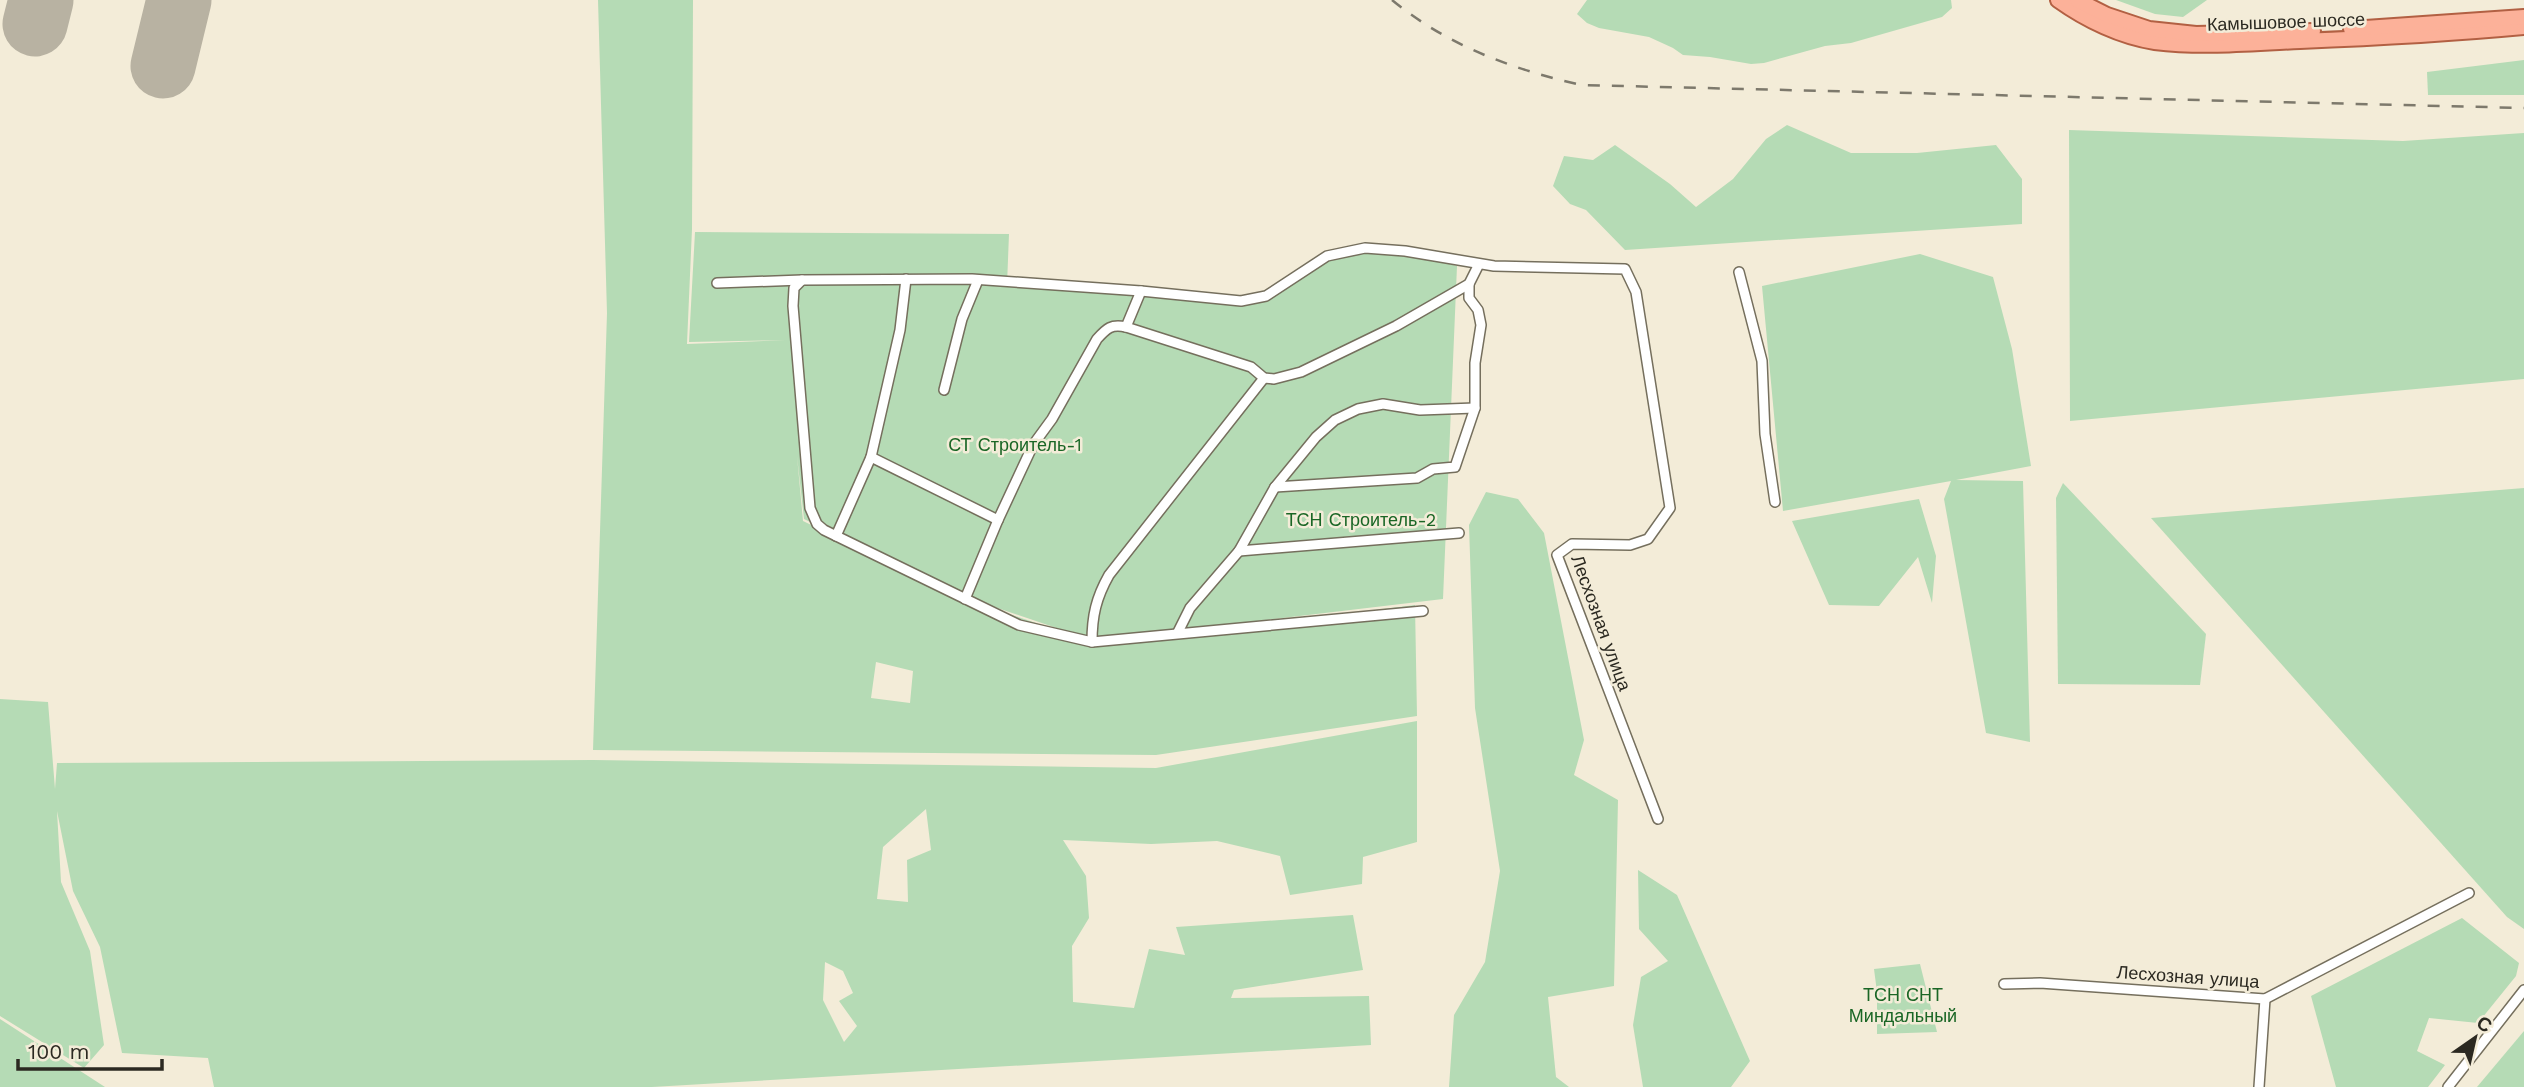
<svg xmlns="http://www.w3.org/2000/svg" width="2524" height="1087" viewBox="0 0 2524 1087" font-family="'Work Sans',sans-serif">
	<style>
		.green { fill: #b5dbb5; fill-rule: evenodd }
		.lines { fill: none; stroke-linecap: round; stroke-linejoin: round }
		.runway { stroke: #b8b2a2; stroke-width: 65 }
		.minor-casing { stroke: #756f5d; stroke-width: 12 }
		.primary-casing { stroke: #b26043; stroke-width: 18 }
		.minor { stroke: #fff; stroke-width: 9 }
		.primary { stroke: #fcb199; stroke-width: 14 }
		.rail { stroke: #7d796c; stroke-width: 2.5; stroke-dasharray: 12 12; stroke-linecap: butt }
		.labels { text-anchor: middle; stroke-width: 5; stroke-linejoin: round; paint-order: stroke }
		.street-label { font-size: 18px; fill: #2b2921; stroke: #f3ecd8 }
		.park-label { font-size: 18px; fill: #1a6625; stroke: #f3ecd8 }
	</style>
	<rect width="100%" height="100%" fill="#f3ecd8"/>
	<g class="green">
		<path d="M 598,0 L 693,0 L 692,229 L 687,344 L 786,340 L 689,342 L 695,232 L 1009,234 L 1007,285 L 1138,293 L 1123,328 L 1250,370 C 1256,374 1262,380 1269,381 C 1292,383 1335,360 1354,348 C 1337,353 1280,382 1265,377 C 1261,375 1256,369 1253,366 L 1128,326 L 1142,293 C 1179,297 1229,309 1264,299 C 1287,292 1304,267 1327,258 C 1369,241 1416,255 1457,266 L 1443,599 L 1181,630 L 1191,609 L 1239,554 L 1276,489 L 1317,439 L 1335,422 L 1358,411 L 1384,406 L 1383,402 L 1358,407 L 1334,419 L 1314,436 L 1273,486 L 1236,551 L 1187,607 L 1176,630 L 1089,639 L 968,598 L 804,519 L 797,456 L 803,521 L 965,599 L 1092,642 L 1187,634 L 1415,605 L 1417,716 L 1156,755 L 593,750 L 607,313 ZM 876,662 L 913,671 L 910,703 L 871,698 Z"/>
		<path d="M 1587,0 L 1951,0 L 1952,8 L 1942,17 L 1851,43 L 1825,46 L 1764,63 L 1751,64 L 1710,57 L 1683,55 L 1673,48 L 1649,37 L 1599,28 L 1587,23 L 1577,14 Z"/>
		<path d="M 2116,0 L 2207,0 L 2183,17 L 2155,14 Z"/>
		<path d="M 2524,60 L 2524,95 L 2428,95 L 2427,72 Z"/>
		<path d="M 1787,125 L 1851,153 L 1917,153 L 1996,145 L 2022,179 L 2022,224 L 1625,250 L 1586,210 L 1570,204 L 1553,186 L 1564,156 L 1593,160 L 1615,145 L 1670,184 L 1696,207 L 1733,179 L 1766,139 Z"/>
		<path d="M 2069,130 L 2403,141 L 2524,133 L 2524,379 L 2070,421 Z"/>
		<path d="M 1920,254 L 1993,277 L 2012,349 L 2031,466 L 1956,480 L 2023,481 L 2030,742 L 1986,733 L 1944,499 L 1951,481 L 1783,511 L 1762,286 Z"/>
		<path d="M 2063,483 L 2206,634 L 2200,685 L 2058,684 L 2056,498 Z"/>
		<path d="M 2524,488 L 2524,929 L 2507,917 L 2151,518 Z"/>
		<path d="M 1486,492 L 1518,499 L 1544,533 L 1584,740 L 1574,775 L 1618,800 L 1614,986 L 1548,997 L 1556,1077 L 1569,1087 L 1449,1087 L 1454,1015 L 1485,962 L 1500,871 L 1475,708 L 1469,525 Z"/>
		<path d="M 1919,499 L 1936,556 L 1932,603 L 1918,557 L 1879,606 L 1829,605 L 1792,521 Z"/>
		<path d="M 0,699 L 48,702 L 55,789 L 57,763 L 593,760 L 1156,768 L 1417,721 L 1417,842 L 1363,857 L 1362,884 L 1290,895 L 1280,856 L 1217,841 L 1151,844 L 1063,840 L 1086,876 L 1089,918 L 1072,946 L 1073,1002 L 1134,1008 L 1149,949 L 1185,955 L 1176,927 L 1353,915 L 1363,970 L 1234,990 L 1231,998 L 1369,996 L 1371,1045 L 652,1087 L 214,1087 L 208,1058 L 122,1053 L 100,947 L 73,891 L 57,811 L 61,882 L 90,951 L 104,1045 L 84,1068 L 0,1016 ZM 926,809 L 931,850 L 907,860 L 908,902 L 877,899 L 883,847 ZM 825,962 L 843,971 L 853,993 L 839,1001 L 857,1026 L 844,1042 L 823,1000 Z"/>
		<path d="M 1638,870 L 1677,895 L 1750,1061 L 1731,1087 L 1643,1087 L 1633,1025 L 1641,977 L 1668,961 L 1639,929 Z"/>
		<path d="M 2462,918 L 2519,963 L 2516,976 L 2478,1023 L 2429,1018 L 2417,1051 L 2445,1065 L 2428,1087 L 2336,1087 L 2311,996 Z"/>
		<path d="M 1920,964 L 1937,1032 L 1877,1034 L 1877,992 L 1874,969 Z"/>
		<path d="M 0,1019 L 105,1087 L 0,1087 Z"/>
		<path d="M 2524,1031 L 2524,1087 L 2477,1087 Z"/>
	</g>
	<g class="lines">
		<g class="runway">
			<path d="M 35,24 L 41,0"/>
			<path d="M 163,66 L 179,0"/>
		</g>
		<g class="minor-casing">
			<g id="minor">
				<path d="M 1739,272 L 1762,361 L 1765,434 L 1775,502"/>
				<path d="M 802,280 L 794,288 L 793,306 L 810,508 L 817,524 L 824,530 L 1019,625 L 1092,642 L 1423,611"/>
				<path d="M 717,283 L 802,280 L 972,279 L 1141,291 L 1241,301 L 1266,296 L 1327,256 L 1365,248 L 1405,251 L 1494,266 L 1625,269 L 1636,292 L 1670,508 L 1648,539 L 1630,545 L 1572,544 L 1557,555 L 1658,819"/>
				<path d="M 1126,327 L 1141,291"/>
				<path d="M 944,390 L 962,319 L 978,280"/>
				<path d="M 871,457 L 998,520"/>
				<path d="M 1275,487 L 1417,478 L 1433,469 L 1455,467 L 1475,408 L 1475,363 L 1481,325 L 1478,310 L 1469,298 L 1469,284"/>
				<path d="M 836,536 L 871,457 L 900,330 L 906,279"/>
				<path d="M 1239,551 L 1459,533"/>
				<path d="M 965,599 L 998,520 L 1033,445 L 1052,419 L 1097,339 C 1107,328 1111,324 1126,327 L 1251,367 L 1264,378 L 1274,379 L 1301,372 L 1396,326 L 1469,284 L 1479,264"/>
				<path d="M 1178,632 L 1190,608 L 1239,551 L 1275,487 L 1316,437 L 1335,420 L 1358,409 L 1383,404 L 1420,410 L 1475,408"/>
				<path d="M 1092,642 C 1092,616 1096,598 1109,575 L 1264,378"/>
				<path d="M 2004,984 L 2040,983 L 2265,999 L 2469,893"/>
				<path d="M 2259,1087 L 2265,999"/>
				<path d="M 2448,1087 L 2524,990"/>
			</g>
		</g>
		<g class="primary-casing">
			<g id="primary">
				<path d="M 2058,0 C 2086,20 2121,37 2155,42 C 2203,48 2252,43 2300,41 C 2375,38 2449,34 2524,27"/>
				<path d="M 2077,0 L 2107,15 L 2149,29 L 2196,34 L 2313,31"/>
				<path d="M 2351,29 L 2524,17"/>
			</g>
		</g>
		<use href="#minor" class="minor"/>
		<use href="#primary" class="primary"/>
		<path class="rail" d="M 1392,0 C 1448,46 1512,69 1581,85 L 2524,108"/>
	</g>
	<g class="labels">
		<g class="street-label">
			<text transform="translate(2286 22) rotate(-2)" y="6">Камышовое шоссе</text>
			<text transform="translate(1601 623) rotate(70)" y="6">Лесхозная улица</text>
			<text transform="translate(2188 977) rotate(4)" y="6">Лесхозная улица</text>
		</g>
		<g class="park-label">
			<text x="1015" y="451">СТ Строитель-1</text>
			<text x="1361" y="526">ТСН Строитель-2</text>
			<text x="1903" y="1001">ТСН СНТ<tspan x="1903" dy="21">Миндальный</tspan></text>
		</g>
	</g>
	<g transform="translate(2475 1038) rotate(34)" stroke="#f3ecd8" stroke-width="5" paint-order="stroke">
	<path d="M0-5L12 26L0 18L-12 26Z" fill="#2b2921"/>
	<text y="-10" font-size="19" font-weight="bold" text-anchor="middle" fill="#2b2921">С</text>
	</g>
	<path d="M18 1059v10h144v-10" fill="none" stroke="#2b2921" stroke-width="3.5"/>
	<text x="28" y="1059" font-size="21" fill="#2b2921" stroke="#f3ecd8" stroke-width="5" paint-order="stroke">100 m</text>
</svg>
